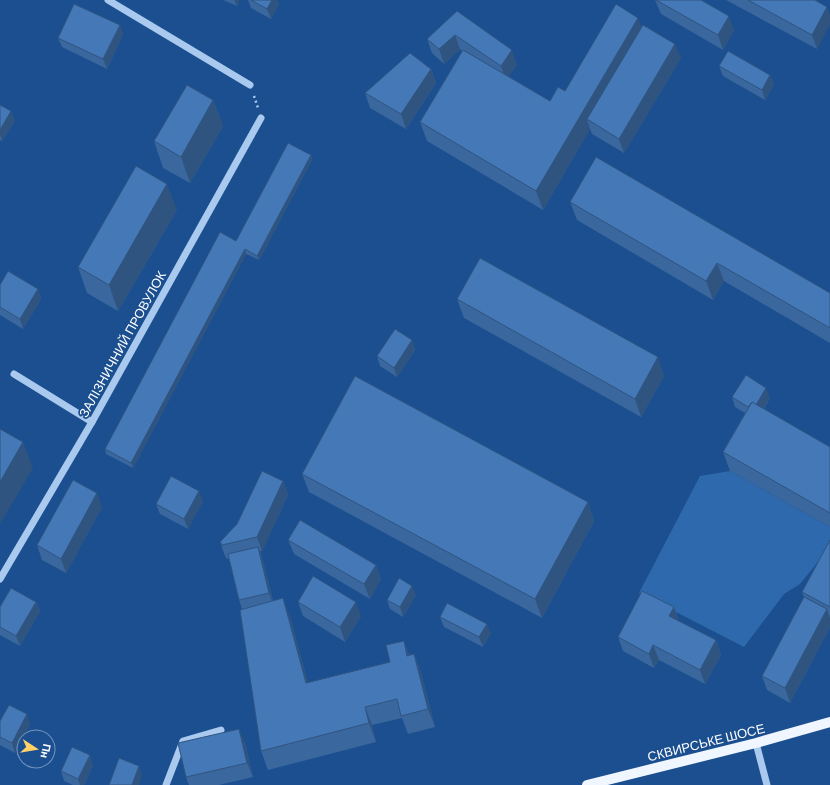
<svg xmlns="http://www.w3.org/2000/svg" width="830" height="785" viewBox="0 0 830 785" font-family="Barlow,sans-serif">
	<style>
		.green { fill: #2e69ad }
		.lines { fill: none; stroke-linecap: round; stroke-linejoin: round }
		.path { stroke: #a9c9ee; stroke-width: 2.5; stroke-dasharray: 2 3; stroke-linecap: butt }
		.minor { stroke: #a9c9ee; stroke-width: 7 }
		.major { stroke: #f0f6ff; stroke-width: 10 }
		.wall { fill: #3a679d }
		.shaded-wall { fill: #305480 }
		.building { fill: #4478b7; stroke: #305480 }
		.labels { text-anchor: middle; stroke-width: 3.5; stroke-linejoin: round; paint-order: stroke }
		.street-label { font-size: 13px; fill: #fff; stroke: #1b4f8f }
	</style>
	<rect width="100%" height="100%" fill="#1b4f8f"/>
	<path class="green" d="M 730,471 L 830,527 L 830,547 L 800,584 L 784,594 L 744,647 L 639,593 L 700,476 Z"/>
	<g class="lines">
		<path class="path" d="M 254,96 L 258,108"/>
		<g class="minor">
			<path d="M 108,0 L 250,85"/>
			<path d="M 14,374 L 92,422"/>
			<path d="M 0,579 L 92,422 L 261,118"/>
			<path d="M 756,743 L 767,785"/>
			<path d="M 166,785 L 183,741 L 221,730"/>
		</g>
		<path class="major" d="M 587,785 L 756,743 L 830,722"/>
	</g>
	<g class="wall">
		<path d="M 223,0 L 239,0 L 237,6 Z"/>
		<path d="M 248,0 L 277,0 L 279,4 L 271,19 L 251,8 Z"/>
		<path d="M 655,0 L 734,30 L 723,50 L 661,14 Z"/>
		<path d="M 726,0 L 815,0 L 817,49 Z"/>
		<path d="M 457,11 L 517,65 L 508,76 L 550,101 L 565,91 L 642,27 L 681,58 L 624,153 L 592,134 L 590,129 L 543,210 L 427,141 L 420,122 L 462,51 L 460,49 L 444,64 L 432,53 L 427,39 Z"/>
		<path d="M 120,25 L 123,35 L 107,69 L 62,47 L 58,38 Z"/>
		<path d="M 719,66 L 770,75 L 774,85 L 765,100 L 723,76 Z"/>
		<path d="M 431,69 L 436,83 L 406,129 L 370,108 L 365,93 Z"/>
		<path d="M 213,100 L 223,126 L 190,183 L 163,168 L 154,141 Z"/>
		<path d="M 0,105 L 11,111 L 15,121 L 2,141 L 0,140 Z"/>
		<path d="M 311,155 L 312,160 L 259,260 L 246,254 L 133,468 L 106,454 L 105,449 L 236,241 Z"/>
		<path d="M 570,202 L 830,293 L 830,343 L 724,281 L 713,300 L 577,220 Z"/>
		<path d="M 177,210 L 118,311 L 87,293 L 78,267 Z"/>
		<path d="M 0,285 L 38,289 L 41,299 L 23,329 L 0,315 Z"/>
		<path d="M 457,299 L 664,376 L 641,417 L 464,318 Z"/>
		<path d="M 412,340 L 415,350 L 397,377 L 380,366 L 377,356 Z"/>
		<path d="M 732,397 L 770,398 L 764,409 L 830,447 L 830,527 L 730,471 L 723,452 L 745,413 L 735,407 Z"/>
		<path d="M 302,474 L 588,502 L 594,521 L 542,618 L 309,492 Z"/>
		<path d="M 283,481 L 288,495 L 262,551 L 260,551 L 263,561 L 273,601 L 290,617 L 308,683 L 390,662 L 404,641 L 409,655 L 414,654 L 421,673 L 435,727 L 408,734 L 402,718 L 372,725 L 376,742 L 268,770 L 261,751 L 242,609 L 239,600 L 229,559 L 227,559 L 225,556 L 220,542 Z"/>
		<path d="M 203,501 L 188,529 L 160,514 L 156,504 Z"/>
		<path d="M 102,507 L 66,573 L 42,560 L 37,545 Z"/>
		<path d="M 288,540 L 376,565 L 381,579 L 370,599 L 294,554 Z"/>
		<path d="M 830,540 L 830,627 L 790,703 L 767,690 L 762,676 L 804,597 L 802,592 Z"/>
		<path d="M 416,595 L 403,617 L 390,609 L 387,600 Z"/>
		<path d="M 36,602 L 40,611 L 20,646 L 0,635 L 0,607 Z"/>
		<path d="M 298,602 L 361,616 L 345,642 L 303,616 Z"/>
		<path d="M 674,607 L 679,621 L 716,640 L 721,655 L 705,684 L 659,660 L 654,668 L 623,651 L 618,637 Z"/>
		<path d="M 440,617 L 491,633 L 483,647 L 444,627 Z"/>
		<path d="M 0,721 L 30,724 L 15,753 L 0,745 Z"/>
		<path d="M 245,743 L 253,777 L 219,785 L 189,785 L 186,777 Z"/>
		<path d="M 93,765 L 84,785 L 73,785 L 64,781 L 61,771 Z"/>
	</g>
	<g class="shaded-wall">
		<path d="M 234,0 L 239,0 L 237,6 Z"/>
		<path d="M 272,0 L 277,0 L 279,4 L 271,19 L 267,9 Z"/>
		<path d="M 827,7 L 830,16 L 830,25 L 817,49 L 812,35 Z"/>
		<path d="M 729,16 L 734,30 L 723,50 L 718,35 Z"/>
		<path d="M 638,18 L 645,36 L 587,119 L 590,129 L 543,210 L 536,191 Z"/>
		<path d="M 120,25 L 123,35 L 107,69 L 103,59 Z"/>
		<path d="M 455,35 L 460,49 L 444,64 L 439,49 Z"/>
		<path d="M 675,44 L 681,58 L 624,153 L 619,139 Z"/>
		<path d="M 512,50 L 517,65 L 506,80 L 501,66 Z"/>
		<path d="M 431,69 L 436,83 L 406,129 L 401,114 Z"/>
		<path d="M 770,75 L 774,85 L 765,100 L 762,90 Z"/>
		<path d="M 213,100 L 223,126 L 190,183 L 181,157 Z"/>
		<path d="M 11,111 L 15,121 L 2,141 L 0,135 L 0,130 Z"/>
		<path d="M 311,155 L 312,160 L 259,260 L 257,256 Z"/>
		<path d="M 167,184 L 177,210 L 118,311 L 109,285 Z"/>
		<path d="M 245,249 L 246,254 L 133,468 L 131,463 Z"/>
		<path d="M 717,263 L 724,281 L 713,300 L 706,281 Z"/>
		<path d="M 38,289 L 41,299 L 23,329 L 20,319 Z"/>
		<path d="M 412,340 L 415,350 L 397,377 L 394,368 Z"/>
		<path d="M 658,357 L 664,376 L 641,417 L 635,399 Z"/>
		<path d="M 766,388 L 770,398 L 757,420 L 753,410 Z"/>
		<path d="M 23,442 L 33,468 L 0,524 L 0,482 Z"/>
		<path d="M 283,481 L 288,495 L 262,551 L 257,537 Z"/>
		<path d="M 199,491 L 203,501 L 188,529 L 184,519 Z"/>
		<path d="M 97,493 L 102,507 L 66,573 L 61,559 Z"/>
		<path d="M 588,502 L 594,521 L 542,618 L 535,599 Z"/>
		<path d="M 258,547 L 263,561 L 274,607 L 269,593 Z"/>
		<path d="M 376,565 L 381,579 L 370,599 L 364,584 Z"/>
		<path d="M 412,586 L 416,595 L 403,617 L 400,607 Z"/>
		<path d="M 283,598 L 290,617 L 313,702 L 306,683 Z"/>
		<path d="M 36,602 L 40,611 L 20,646 L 16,636 Z"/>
		<path d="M 356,602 L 361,616 L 345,642 L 340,627 Z"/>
		<path d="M 674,607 L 679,622 L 669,616 Z"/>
		<path d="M 827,609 L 830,618 L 830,627 L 790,703 L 785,688 Z"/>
		<path d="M 487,624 L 491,633 L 483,647 L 479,637 Z"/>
		<path d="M 716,640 L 721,655 L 705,684 L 700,670 Z"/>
		<path d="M 404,641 L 410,659 L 407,656 Z"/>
		<path d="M 653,645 L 659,660 L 654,668 L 649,654 Z"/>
		<path d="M 414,654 L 421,673 L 435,727 L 428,709 Z"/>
		<path d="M 365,707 L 372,725 L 376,742 L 369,723 Z"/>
		<path d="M 27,714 L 30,724 L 15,753 L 12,743 Z"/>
		<path d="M 239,729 L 245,743 L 253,777 L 247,763 Z"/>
		<path d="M 90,755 L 93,765 L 84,785 L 80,785 L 78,779 Z"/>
		<path d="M 139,766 L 142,776 L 139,785 L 132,785 Z"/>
	</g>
	<g class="building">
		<path d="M 251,0 L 272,0 L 267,9 Z"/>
		<path d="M 656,0 L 701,0 L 729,16 L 718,35 Z"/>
		<path d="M 748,0 L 815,0 L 827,7 L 812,35 Z"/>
		<path d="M 74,4 L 120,25 L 103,59 L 58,38 Z"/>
		<path d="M 616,4 L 638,18 L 536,191 L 420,122 L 463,50 L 550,101 L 558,87 L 565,91 Z"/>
		<path d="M 457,11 L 512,50 L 501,66 L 455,35 L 439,49 L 427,39 Z"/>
		<path d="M 643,25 L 675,44 L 619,139 L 587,119 Z"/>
		<path d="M 728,51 L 770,75 L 762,90 L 719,66 Z"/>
		<path d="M 410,53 L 431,69 L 401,114 L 365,93 Z"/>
		<path d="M 187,85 L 213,100 L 181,157 L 154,141 Z"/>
		<path d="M 0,105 L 11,111 L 0,130 Z"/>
		<path d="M 288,143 L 311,155 L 257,256 L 245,249 L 131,463 L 105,449 L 220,232 L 236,241 Z"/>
		<path d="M 596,157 L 830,293 L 830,328 L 717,263 L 706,281 L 570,202 Z"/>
		<path d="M 136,166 L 167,184 L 109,285 L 78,267 Z"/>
		<path d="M 480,258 L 658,357 L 635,399 L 457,299 Z"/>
		<path d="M 8,271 L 38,289 L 20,319 L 0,307 L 0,285 Z"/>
		<path d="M 395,329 L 412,340 L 394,368 L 377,356 Z"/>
		<path d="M 746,375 L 766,388 L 756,405 L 752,402 L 748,407 L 732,397 Z"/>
		<path d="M 355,376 L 588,502 L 535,599 L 302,474 Z"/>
		<path d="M 752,402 L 830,447 L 830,513 L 723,452 Z"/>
		<path d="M 0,429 L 23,442 L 0,482 Z"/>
		<path d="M 262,471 L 283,481 L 257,537 L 222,545 L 220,542 L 237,524 Z"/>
		<path d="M 171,476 L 199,491 L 184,519 L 156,504 Z"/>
		<path d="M 73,480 L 97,493 L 61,559 L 37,545 Z"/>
		<path d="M 300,520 L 376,565 L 364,584 L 288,540 Z"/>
		<path d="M 830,540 L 830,607 L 802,592 Z"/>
		<path d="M 258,547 L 269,593 L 239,600 L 228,554 Z"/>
		<path d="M 313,576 L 356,602 L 340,627 L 298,602 Z"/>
		<path d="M 399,578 L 412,586 L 400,607 L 387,600 Z"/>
		<path d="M 11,588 L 36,602 L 16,636 L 0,627 L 0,607 Z"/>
		<path d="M 642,591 L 674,607 L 669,616 L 716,640 L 700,670 L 653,645 L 649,654 L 618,637 Z"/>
		<path d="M 804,597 L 827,609 L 785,688 L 762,676 Z"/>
		<path d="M 283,598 L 306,683 L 390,662 L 386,645 L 404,641 L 407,656 L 414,654 L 428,709 L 401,716 L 397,699 L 365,707 L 369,723 L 261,751 L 240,610 Z"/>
		<path d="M 447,603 L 487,624 L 479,637 L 440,617 Z"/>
		<path d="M 9,705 L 27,714 L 12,743 L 0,737 L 0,721 Z"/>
		<path d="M 239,729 L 247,763 L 186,777 L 178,743 Z"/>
		<path d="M 72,747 L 90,755 L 78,779 L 61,771 Z"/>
		<path d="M 119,758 L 139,766 L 132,785 L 109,785 Z"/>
	</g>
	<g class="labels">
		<g class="street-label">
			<text transform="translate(122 344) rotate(-61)" y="5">ЗАЛІЗНИЧНИЙ ПРОВУЛОК</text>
			<text transform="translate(706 742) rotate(-14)" y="5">СКВИРСЬКЕ ШОСЕ</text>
		</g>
	</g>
	<g transform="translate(36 749) rotate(102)"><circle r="19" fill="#1b4f8f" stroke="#7695bc"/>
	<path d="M0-3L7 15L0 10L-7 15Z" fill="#ffd166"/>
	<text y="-6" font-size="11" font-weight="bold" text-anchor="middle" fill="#ffffff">Пн</text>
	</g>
</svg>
